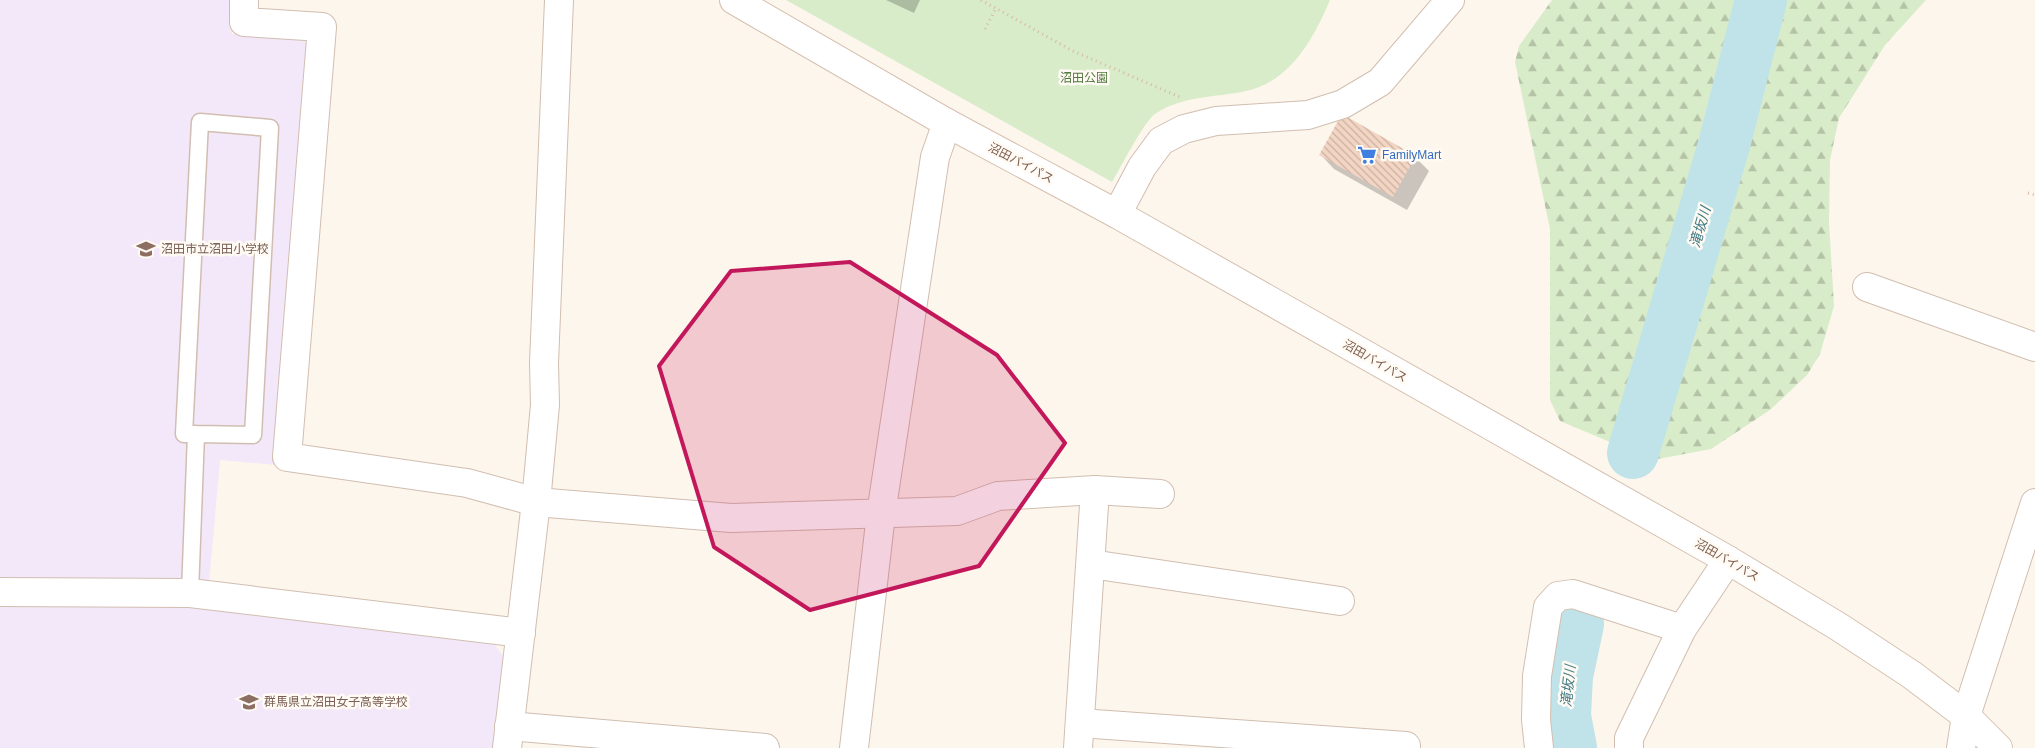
<svg xmlns="http://www.w3.org/2000/svg" width="2035" height="748" viewBox="0 0 2035 748" font-family="Helvetica,'Noto Sans JP',sans-serif">
	<style>
		.education { fill: #f3e8fa }
		.forest { fill: url(#forest-firs) }
		.green { fill: #d8ecc9 }
		.shadow { fill: #0003 }
		.lines { fill: none; stroke-linecap: round; stroke-linejoin: round }
		.river { stroke: #bfe3e8; stroke-width: 52 }
		.building { fill: url(#building-back-hatch) }
		.lane-casing { stroke: #d1beb0; stroke-width: 19 }
		.street-casing { stroke: #d1beb0; stroke-width: 30 }
		.secondary-casing { stroke: #d6c0b0; stroke-width: 30 }
		.path { stroke: #d9b8a5; stroke-width: 3; stroke-dasharray: 1 4; stroke-linecap: butt }
		.lane { stroke: #fff; stroke-width: 16 }
		.street { stroke: #fff; stroke-width: 28 }
		.secondary { stroke: #fff; stroke-width: 28 }
		.marked { fill: #c2185b; fill-opacity: 0.2; stroke: #c2185b; stroke-width: 4; stroke-linejoin: round }
		.labels { text-anchor: middle; stroke-width: 5; stroke-linejoin: round; paint-order: stroke }
		.park-label { font-size: 12px; fill: #537a41; stroke: #fffaf3 }
		.shop-label { font-size: 12px; fill: #366cbe; stroke: #fffaf3; text-anchor: start }
		.street-label { font-size: 12px; fill: #7a5c4d; stroke: #fffaf3 }
		.education-label { font-size: 12px; fill: #785e54; stroke: #fffaf3; text-anchor: start }
		.water-label { font-size: 14px; font-style: italic; fill: #437c86; stroke: #fffaf3 }
	</style>
	<defs>
		<pattern id="forest-firs" width="22" height="20" patternUnits="userSpaceOnUse" patternTransform="scale(1.25)"><rect width="22" height="20" fill="#d8ecc9"/><path d="M5 1l3.5 6h-7zM16 11l3.5 6h-7z" fill="#b4c2a5"/></pattern>
		<pattern id="building-back-hatch" width="6" height="6" patternUnits="userSpaceOnUse" patternTransform="scale(1.25)"><rect width="6" height="6" fill="#f3d5c3"/><path d="M-1 5l2 2M0 0l6 6M5-1l2 2" fill="none" stroke="#cab0a1"/></pattern>
	</defs>
	<rect width="100%" height="100%" fill="#fdf6ec"/>
	<g class="education">
		<path d="M 0,0 L 233,0 L 232,34 L 308,39 L 276,465 L 220,460 L 209,584 L 0,581 Z"/>
		<path d="M 0,602 L 193,603 L 491,640 L 504,657 L 493,748 L 0,748 Z"/>
	</g>
	<path class="forest" d="M 1552,0 L 1926,0 L 1885,45 L 1839,118 L 1830,160 L 1829,222 L 1834,306 L 1820,354 L 1807,375 L 1770,410 L 1711,449 L 1653,460 L 1560,421 L 1550,400 L 1550,229 L 1515,62 L 1519,46 Z"/>
	<path class="green" d="M 786,0 L 1330,0 C 1314,38 1290,82 1246,91 C 1215,98 1183,95 1155,114 C 1143,123 1121,167 1112,182 Z"/>
	<g class="shadow">
		<path d="M 886,0 L 920,0 L 914,13 Z"/>
		<path d="M 1320,154 L 1415,157 L 1429,171 L 1407,210 L 1334,169 Z"/>
	</g>
	<g class="lines">
		<g class="river">
			<path d="M 1633,453 L 1724,145 L 1761,0"/>
			<path d="M 1571,748 L 1565,716 L 1567,676 L 1578,624"/>
		</g>
	</g>
	<path class="building" d="M 1342,114 L 1416,156 L 1393,197 L 1319,155 Z"/>
	<g class="lines">
		<g class="lane-casing">
			<path id="lane" d="M 190,593 L 196,434 L 184,434 L 200,122 L 270,128 L 253,435 L 196,434"/>
		</g>
		<g class="street-casing">
			<g id="street">
				<path d="M 244,0 L 244,22 L 322,27 L 287,457 L 467,483 L 536,502 L 731,518 L 957,511 L 998,496 L 1095,490 L 1160,494"/>
				<path d="M 1117,214 L 1142,167 L 1161,141 L 1184,129 L 1216,121 L 1308,115 L 1343,104 L 1380,82 L 1450,0"/>
				<path d="M 1867,287 L 2035,347"/>
				<path d="M 1091,564 L 1340,601"/>
				<path d="M 0,592 L 190,593 L 521,633"/>
				<path d="M 1080,723 L 1406,746"/>
				<path d="M 509,726 L 765,748"/>
				<path d="M 507,748 L 536,502 L 545,405 L 544,363 L 559,0"/>
				<path d="M 854,748 L 881,514 L 935,157 L 947,123"/>
				<path d="M 1078,748 L 1095,490"/>
				<path d="M 1539,748 L 1536,720 L 1537,676 L 1548,607 L 1558,596 L 1573,594 L 1682,629"/>
				<path d="M 1629,748 L 1629,738 L 1682,629 L 1728,560"/>
				<path d="M 1961,748 L 1966,716 L 2035,503"/>
			</g>
		</g>
		<g class="secondary-casing">
			<path id="secondary" d="M 734,0 L 947,123 L 1117,214 L 1728,560 L 1839,627 L 1912,675 L 1966,716 L 1998,748"/>
		</g>
		<g class="path">
			<path d="M 981,0 L 1073,51 L 1182,98"/>
			<path d="M 985,29 L 996,8"/>
			<path d="M 2028,193 L 2035,195"/>
		</g>
		<use href="#lane" class="lane"/>
		<use href="#street" class="street"/>
		<use href="#secondary" class="secondary"/>
	</g>
	<path class="marked" d="M 850,262 L 997,355 L 1065,443 L 979,566 L 810,610 L 714,547 L 659,366 L 731,271 Z"/>
	<defs>
		<g id="supermarket-bare" transform="scale(1.5)"><path d="M-6-5.5h2.5l.6 2H6L4.5 2H-2.5L-4.4-4H-6ZM-1.5 3.2a1.3 1.3 0 1 0 .1 0ZM3 3.2a1.3 1.3 0 1 0 .1 0Z" fill="#3f7fe0" stroke="#fffaf3" stroke-width="2.5" paint-order="stroke"/></g>
		<g id="school-bare" transform="scale(1.5)"><path d="M0-5L7-2L0 1L-7-2ZM-4 1L0 2.5L4 1V4Q0 6-4 4Z" fill="#8d6e63" stroke="#fffaf3" stroke-width="2.5" paint-order="stroke"/></g>
	</defs>
	<g fill-rule="evenodd">
		<use href="#supermarket-bare" x="1367" y="155"/>
		<use href="#school-bare" x="146" y="249"/>
		<use href="#school-bare" x="249" y="702"/>
	</g>
	<g class="labels">
		<g class="park-label">
			<text x="1084" y="82">沼田公園</text>
		</g>
		<g class="shop-label">
			<text x="1382" y="159">FamilyMart</text>
		</g>
		<g class="street-label">
			<text transform="translate(1021 163) rotate(28)" y="4">沼田バイパス</text>
			<text transform="translate(1375 361) rotate(30)" y="4">沼田バイパス</text>
			<text transform="translate(1727 560) rotate(30)" y="4">沼田バイパス</text>
		</g>
		<g class="education-label">
			<text x="161" y="253">沼田市立沼田小学校</text>
			<text x="264" y="706">群馬県立沼田女子高等学校</text>
		</g>
		<g class="water-label">
			<text transform="translate(1700 227) rotate(-74)" y="5">滝坂川</text>
			<text transform="translate(1568 686) rotate(-84)" y="5">滝坂川</text>
		</g>
	</g>
</svg>
